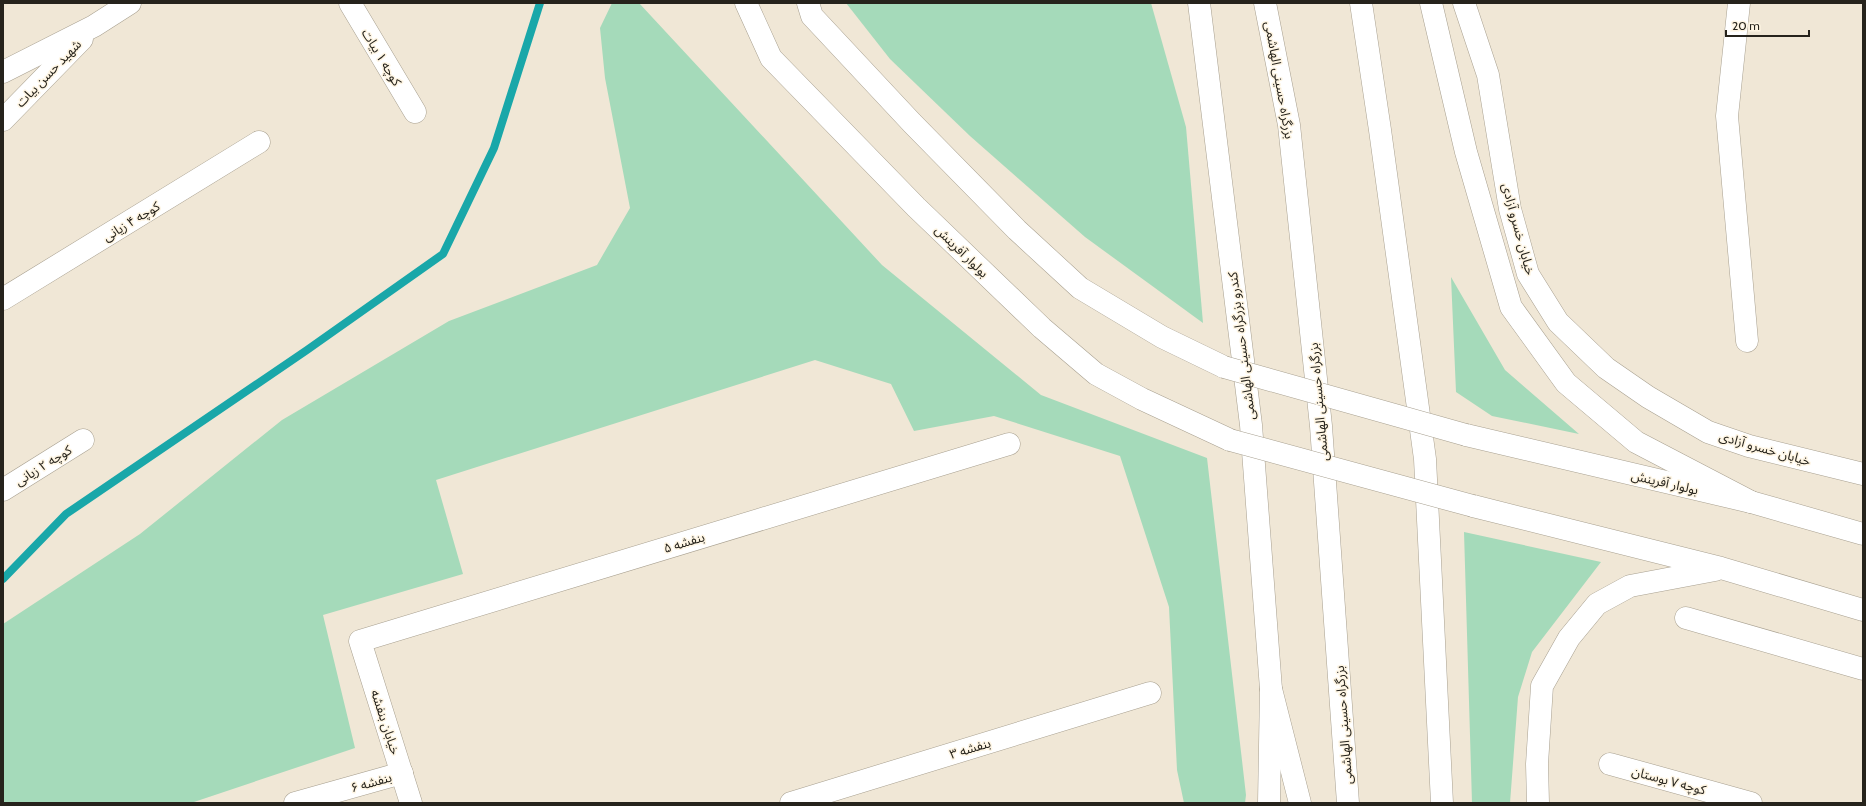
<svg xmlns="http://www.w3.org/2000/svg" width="1866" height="806" viewBox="0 0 1866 806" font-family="Cabin,'Noto Sans Arabic',sans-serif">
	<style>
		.green { fill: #a5daba }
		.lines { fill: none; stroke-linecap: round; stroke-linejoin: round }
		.stream { stroke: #19a7a9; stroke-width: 8 }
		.minor-casing { stroke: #a8a090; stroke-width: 23 }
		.major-casing { stroke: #a8a090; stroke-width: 23 }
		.highway-casing { stroke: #a8a090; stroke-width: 23 }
		.minor { stroke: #fff; stroke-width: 22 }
		.major { stroke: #fff; stroke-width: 22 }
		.highway { stroke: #fff; stroke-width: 22 }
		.major-bridge-casing { stroke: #a8a090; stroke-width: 23; stroke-linecap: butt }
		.major-bridge { stroke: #fff; stroke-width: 22 }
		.labels { text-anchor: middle; stroke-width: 3; stroke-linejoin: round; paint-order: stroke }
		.street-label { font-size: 13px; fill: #26231c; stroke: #fef5e3 }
	</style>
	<rect width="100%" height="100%" fill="#f0e7d6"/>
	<g class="green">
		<path d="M 612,3 L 639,3 L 882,265 L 1041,395 L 1207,458 L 1246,795 L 1245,803 L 1184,803 L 1177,770 L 1169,607 L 1120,456 L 994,416 L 914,431 L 891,384 L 815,360 L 436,480 L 463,574 L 323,615 L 355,748 L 191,803 L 3,803 L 3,624 L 140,534 L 282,420 L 449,321 L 597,265 L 630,208 L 605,78 L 600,28 Z"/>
		<path d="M 846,3 L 1151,3 L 1186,127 L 1203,323 L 1085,237 L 970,136 L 890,59 Z"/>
		<path d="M 1451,277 L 1505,370 L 1579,434 L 1492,416 L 1456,392 Z"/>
		<path d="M 1464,532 L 1601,562 L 1532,652 L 1518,697 L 1510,803 L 1472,803 Z"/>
	</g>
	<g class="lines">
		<path class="stream" d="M 3,579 L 66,514 L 307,350 L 443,254 L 494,148 L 540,3"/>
		<g class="minor-casing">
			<g id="minor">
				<path d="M 350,3 L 415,112"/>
				<path d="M 1464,3 L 1488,75 L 1510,209 L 1528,274 L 1558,322 L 1606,368 L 1648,397 L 1708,432 L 1749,446 L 1863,474"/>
				<path d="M 1739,3 L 1727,116 L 1747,341"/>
				<path d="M 3,72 L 94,26 L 130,3"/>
				<path d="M 3,120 L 82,39"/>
				<path d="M 3,299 L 259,142"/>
				<path d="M 3,490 L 83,440"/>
				<path d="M 1686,618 L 1863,669"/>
				<path d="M 1610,764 L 1751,803"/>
				<path d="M 295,803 L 402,773"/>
				<path d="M 411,803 L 360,641 L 1009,444"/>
				<path d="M 791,803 L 1150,693"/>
			</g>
		</g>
		<g class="major-casing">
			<g id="major">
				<path d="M 746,3 L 771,58 L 916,207 L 1042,328 L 1096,374 L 1142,399 L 1230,440"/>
				<path d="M 808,3 L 812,16 L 912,123 L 1017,230 L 1080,288 L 1162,337 L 1224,367"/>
				<path d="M 1199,3 L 1251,425 L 1271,689 L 1269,803"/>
				<path d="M 1431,3 L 1466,152 L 1511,307 L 1566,383 L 1636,442 L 1751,502"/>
				<path d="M 1466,435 L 1751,502 L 1863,534"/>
				<path d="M 1473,506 L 1721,568 L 1863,610"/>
				<path d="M 1538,803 L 1537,764 L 1542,686 L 1569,638 L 1597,604 L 1630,586 L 1715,570"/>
			</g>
		</g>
		<g class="highway-casing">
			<g id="highway">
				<path d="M 1265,3 L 1289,125 L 1321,426 L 1348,803"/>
				<path d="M 1361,3 L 1380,130 L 1425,459 L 1442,803"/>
				<path d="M 1271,689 L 1300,803"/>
			</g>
		</g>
		<use href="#minor" class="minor"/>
		<use href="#major" class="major"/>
		<use href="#highway" class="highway"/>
		<g class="major-bridge-casing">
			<g id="major-bridge">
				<path d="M 1224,367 L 1466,435"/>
				<path d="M 1230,440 L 1473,506"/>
			</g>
		</g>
		<use href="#major-bridge" class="major-bridge"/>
	</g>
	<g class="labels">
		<g class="street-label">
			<text transform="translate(382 57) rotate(59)" y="5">کوچه ۱ بیات</text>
			<text transform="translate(48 73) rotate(-46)" y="5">شهید حسن بیات</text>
			<text transform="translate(1280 80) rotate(80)" y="5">بزرگراه حسینی الهاشمی</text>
			<text transform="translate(131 221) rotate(-31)" y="5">کوچه ۴ زیانی</text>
			<text transform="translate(1519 229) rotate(75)" y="5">خیابان خسرو آزادی</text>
			<text transform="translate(962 251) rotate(44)" y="5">بولوار آفرینش</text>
			<text transform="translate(1241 346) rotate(-97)" y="5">کندرو بزرگراه حسینی الهاشمی</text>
			<text transform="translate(1318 402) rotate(-95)" y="5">بزرگراه حسینی الهاشمی</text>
			<text transform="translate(1765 448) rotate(16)" y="5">خیابان خسرو آزادی</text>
			<text transform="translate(43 465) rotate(-32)" y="5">کوچه ۲ زیانی</text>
			<text transform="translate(1665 482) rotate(13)" y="5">بولوار آفرینش</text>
			<text transform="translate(684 542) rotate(-17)" y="5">بنفشه ۵</text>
			<text transform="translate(386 722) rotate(72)" y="5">خیابان بنفشه</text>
			<text transform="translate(1343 725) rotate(-94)" y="5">بزرگراه حسینی الهاشمی</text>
			<text transform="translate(970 748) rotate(-17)" y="5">بنفشه ۳</text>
			<text transform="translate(1669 780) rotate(15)" y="5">کوچه ۷ بوستان</text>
			<text transform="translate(371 782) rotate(-16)" y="5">بنفشه ۶</text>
		</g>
	</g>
	<rect width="1866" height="806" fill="none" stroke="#26231c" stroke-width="8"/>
	<path d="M1726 30v6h83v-6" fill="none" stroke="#26231c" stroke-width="2"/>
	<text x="1732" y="30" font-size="12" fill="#26231c" stroke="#fef5e3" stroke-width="3" paint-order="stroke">20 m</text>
</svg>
